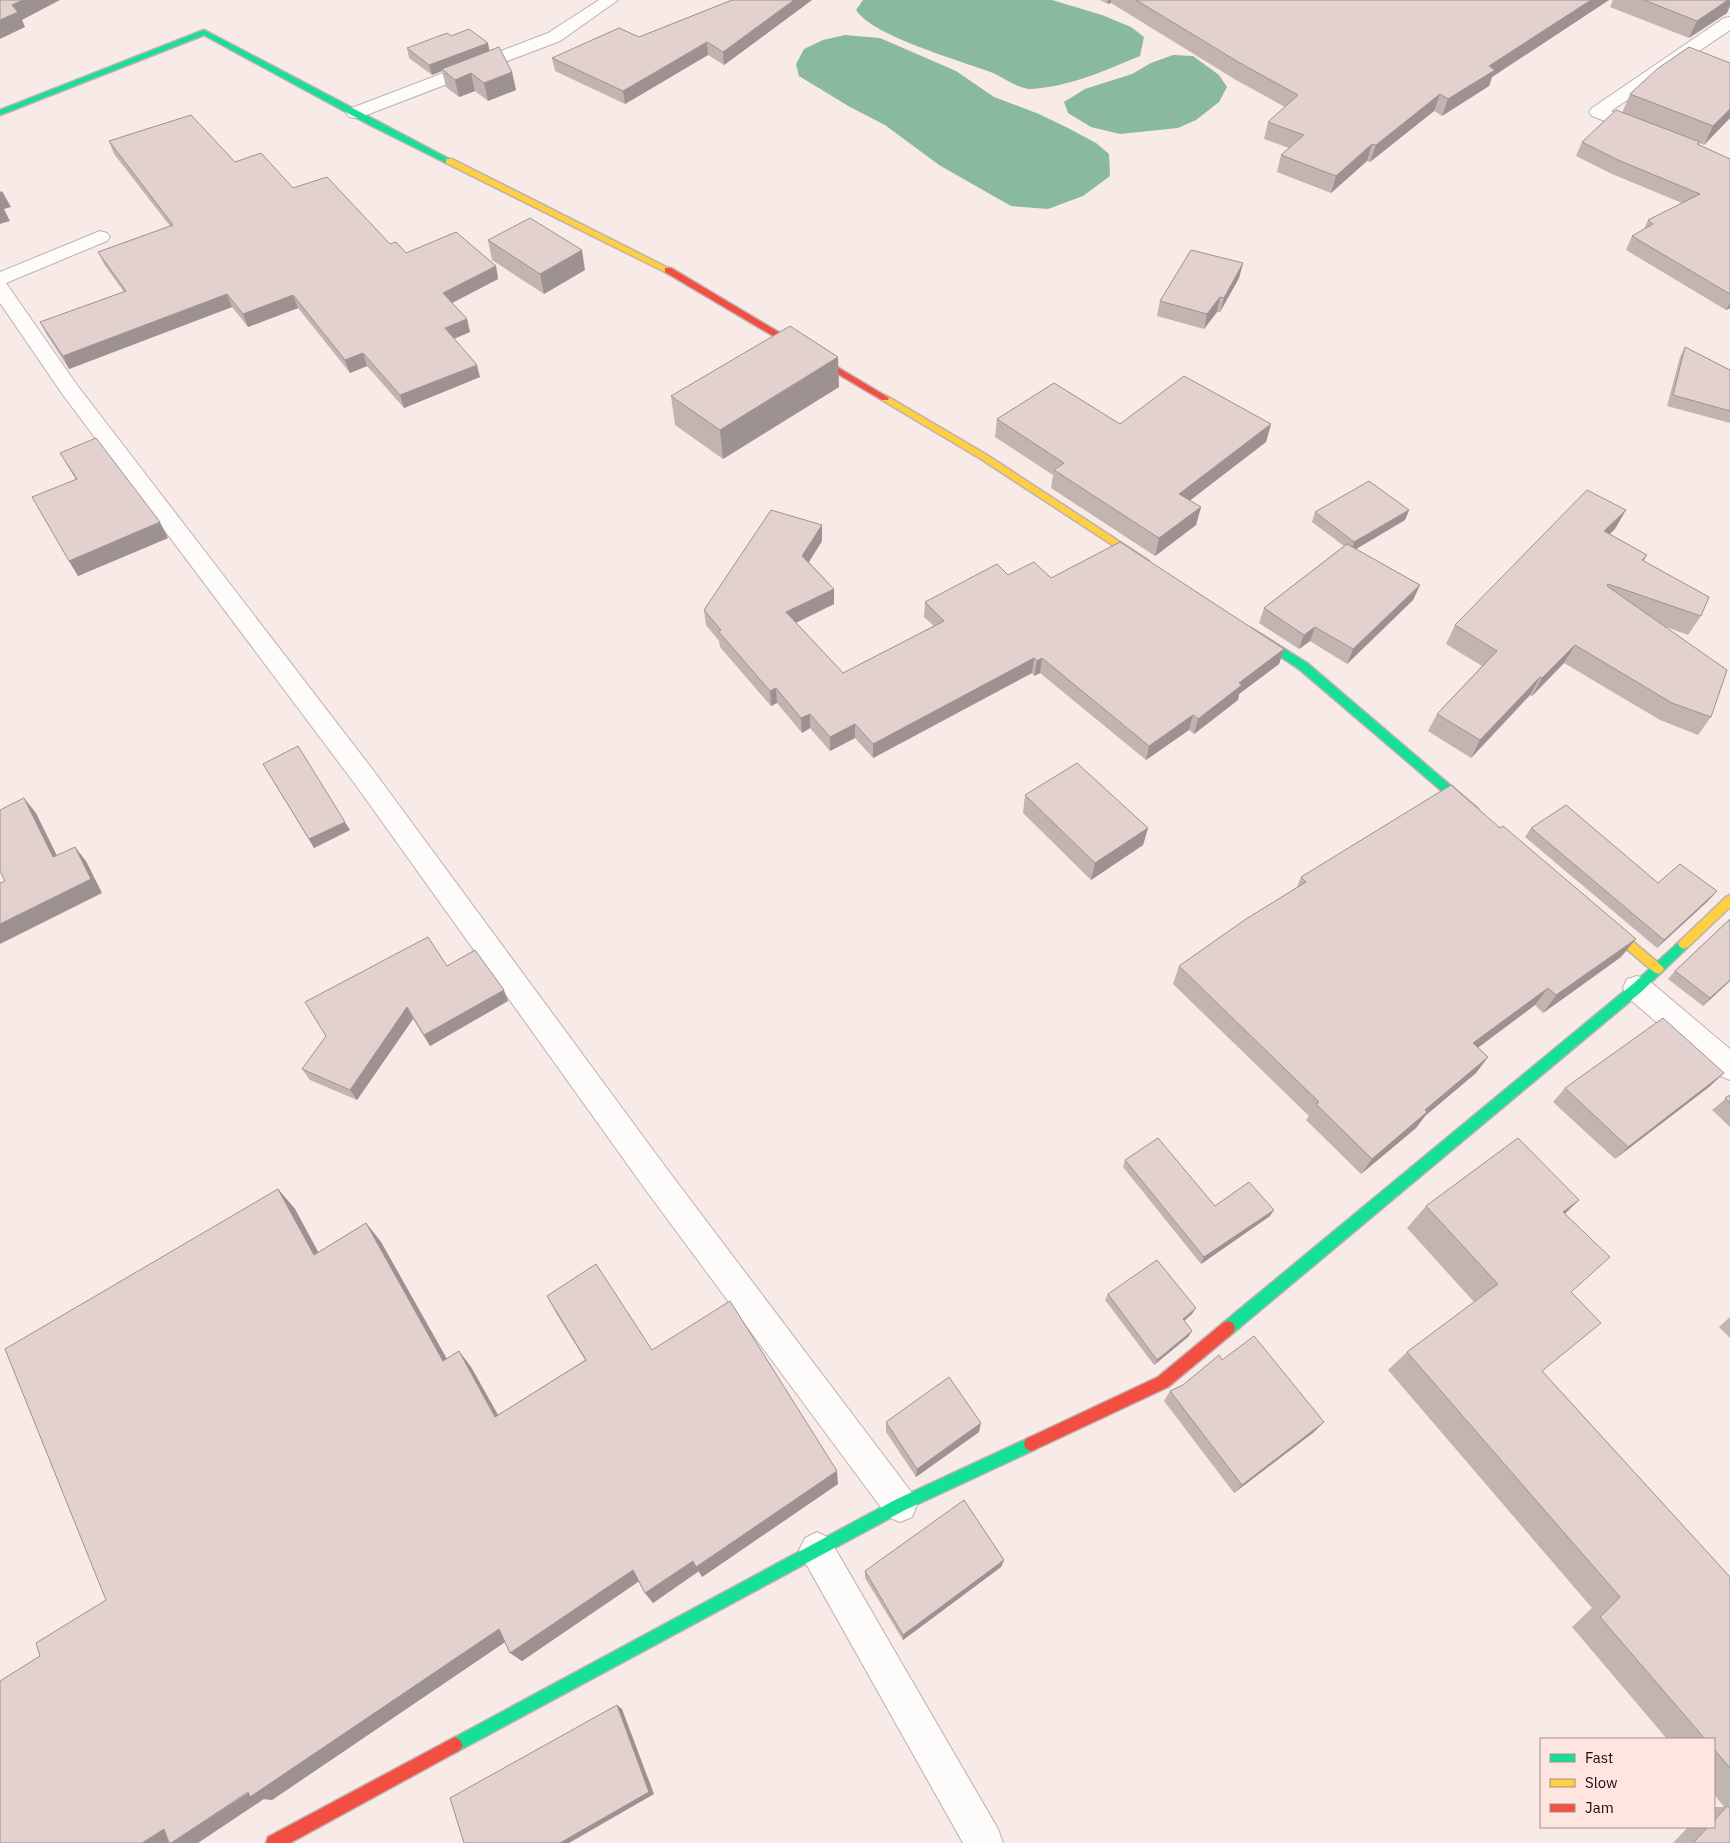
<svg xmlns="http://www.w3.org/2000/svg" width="1730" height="1843" viewBox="0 0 1730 1843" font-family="'IBM Plex Sans',sans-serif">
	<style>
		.water { fill: #8ab9a2 }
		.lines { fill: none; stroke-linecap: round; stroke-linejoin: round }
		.street-casing { stroke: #bdb1af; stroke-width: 2 }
		.fast-casing { stroke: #bdb1af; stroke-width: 3 }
		.slow-casing { stroke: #bdb1af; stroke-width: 3 }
		.jam-casing { stroke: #bdb1af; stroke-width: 3 }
		.street { fill: #fefcfb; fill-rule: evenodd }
		.fast { fill: #16e098; fill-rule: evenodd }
		.slow { fill: #ffcf43; fill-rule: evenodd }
		.jam { fill: #f24e42; fill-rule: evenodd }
		.wall { fill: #c2b4b1 }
		.shaded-wall { fill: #9e9290 }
		.building { fill: #e2d1ce; stroke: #9e9290 }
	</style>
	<rect width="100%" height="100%" fill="#f8eae7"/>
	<g class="water">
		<path d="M 863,0 L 1052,0 L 1102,15 L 1131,27 L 1144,37 L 1140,56 C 1104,71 1071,86 1032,89 C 1020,90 1004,78 993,73 C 962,61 872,36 856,10 Z"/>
		<path d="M 845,35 L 880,38 L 956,71 L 994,97 L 1039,114 L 1068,128 L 1096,143 L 1109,154 L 1110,176 L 1083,196 L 1048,209 L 1011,206 L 939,165 L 885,125 L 850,107 L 799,76 L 796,64 L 804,49 L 823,40 Z"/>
		<path d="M 1173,55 L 1193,56 L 1219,75 L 1227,87 L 1219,102 L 1196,120 L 1178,128 L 1120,134 L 1091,127 L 1068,113 L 1064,102 L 1085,89 L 1132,74 L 1151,63 Z"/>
	</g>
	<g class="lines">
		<g class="street-casing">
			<g id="street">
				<path d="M 599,0 L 618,0 L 560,41 L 361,117 L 355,118 L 349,117 L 346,113 L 349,109 L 548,33 Z"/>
				<path d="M 1730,17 L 1730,30 L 1611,111 L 1651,126 L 1654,130 L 1651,134 L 1645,135 L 1639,134 L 1592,116 L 1589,112 L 1592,108 L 1724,18 Z"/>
				<path d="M 100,231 L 107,233 L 110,237 L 107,241 L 6,283 L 77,385 L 373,770 L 667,1169 L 912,1493 L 917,1505 L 912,1517 L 900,1522 L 888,1517 L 645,1189 L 355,784 L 63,395 L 0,303 L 0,272 Z"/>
				<path d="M 1637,976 L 1647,979 L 1730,1049 L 1730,1080 L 1720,1076 L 1627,997 L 1623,988 L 1627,979 Z"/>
				<path d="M 817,1532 L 829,1538 L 998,1829 L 1003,1843 L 963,1843 L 805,1562 L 799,1550 L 805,1538 Z"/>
			</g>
		</g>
		<g class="fast-casing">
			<g id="fast">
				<path d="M 204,30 L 453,161 L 446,163 L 368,124 L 204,35 L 0,115 L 0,110 Z"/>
				<path d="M 1251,628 L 1307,663 L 1478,809 L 1479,812 L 1478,815 L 1470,815 L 1299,669 L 1248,635 L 1246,632 Z"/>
				<path d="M 1684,939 L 1688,941 L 1690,944 L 1688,947 L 1641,992 L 1233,1333 L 1228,1335 L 1223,1333 L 1221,1328 L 1223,1323 L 1633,984 L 1680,941 Z"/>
				<path d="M 1031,1437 L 1036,1439 L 1038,1444 L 1036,1449 L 905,1510 L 460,1750 L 455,1753 L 450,1750 L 447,1745 L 450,1740 L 895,1500 Z"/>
			</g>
		</g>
		<g class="slow-casing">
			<g id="slow">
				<path d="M 446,159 L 452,159 L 672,270 L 665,272 L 446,163 Z"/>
				<path d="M 885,395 L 987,455 L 1149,561 L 1149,565 L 1143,565 L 981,459 L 882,400 L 882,396 Z"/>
				<path d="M 1730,895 L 1730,907 L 1688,947 L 1684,949 L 1680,947 L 1678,944 L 1680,941 L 1726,897 Z"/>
				<path d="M 1602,917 L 1606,919 L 1662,966 L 1664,969 L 1662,972 L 1658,974 L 1654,972 L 1598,925 L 1596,922 L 1598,919 Z"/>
			</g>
		</g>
		<g class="jam-casing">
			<g id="jam">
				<path d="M 665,268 L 671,268 L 889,398 L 888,400 L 882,400 L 665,272 Z"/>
				<path d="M 1228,1321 L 1233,1323 L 1235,1328 L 1233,1333 L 1168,1387 L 1036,1449 L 1031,1451 L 1026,1449 L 1024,1444 L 1026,1439 L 1158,1377 L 1223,1323 Z"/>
				<path d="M 455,1737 L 460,1740 L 463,1745 L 460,1750 L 290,1843 L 266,1843 L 268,1837 Z"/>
			</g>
		</g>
		<use href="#street" class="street"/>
		<use href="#fast" class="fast"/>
		<use href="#slow" class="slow"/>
		<use href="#jam" class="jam"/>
	</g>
	<g class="wall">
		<path d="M 732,0 L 812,0 L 724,65 L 708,55 L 625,104 L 555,71 L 552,58 L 639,37 Z"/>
		<path d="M 1100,0 L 1609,0 L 1492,77 L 1489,86 L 1442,116 L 1434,111 L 1370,162 L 1367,161 L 1331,193 L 1277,172 L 1281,155 L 1289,148 L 1264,139 L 1268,122 L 1285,107 L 1236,80 L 1111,3 L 1108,4 Z"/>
		<path d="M 1613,0 L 1730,0 L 1727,13 L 1689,38 L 1610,7 Z"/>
		<path d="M 451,36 L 489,51 L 512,72 L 516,90 L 488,101 L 475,91 L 459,97 L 446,87 L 442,71 L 432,75 L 409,58 L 407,48 Z"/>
		<path d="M 1630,94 L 1730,118 L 1704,145 L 1699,143 L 1698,145 L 1730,159 L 1730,308 L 1726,310 L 1626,250 L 1632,236 L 1644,229 L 1648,220 L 1682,203 L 1612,174 L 1576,156 L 1582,142 L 1622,113 Z"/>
		<path d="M 109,141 L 235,162 L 293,188 L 406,253 L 496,266 L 498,279 L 452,303 L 467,319 L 470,332 L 454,339 L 480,377 L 404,408 L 367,366 L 350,373 L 298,308 L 248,327 L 232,307 L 69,369 L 47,335 L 40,322 L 124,292 L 104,264 L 98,252 L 170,226 L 114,154 Z"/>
		<path d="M 488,240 L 585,270 L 544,294 L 492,260 Z"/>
		<path d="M 1243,263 L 1239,278 L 1220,312 L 1217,312 L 1204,329 L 1157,316 L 1160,301 Z"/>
		<path d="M 1685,347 L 1730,370 L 1730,423 L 1667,406 L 1680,357 Z"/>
		<path d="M 839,387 L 723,459 L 675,425 L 671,396 Z"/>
		<path d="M 997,419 L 1120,424 L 1271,424 L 1266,442 L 1190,500 L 1201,507 L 1196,525 L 1155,556 L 1051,488 L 1053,475 L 995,437 Z"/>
		<path d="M 60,453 L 168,538 L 78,576 L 69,561 L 76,480 Z"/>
		<path d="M 1409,510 L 1405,520 L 1356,549 L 1420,585 L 1413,600 L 1347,664 L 1310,641 L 1299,649 L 1259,623 L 1264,608 L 1344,546 L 1312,522 L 1315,512 Z"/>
		<path d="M 822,525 L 822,541 L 809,562 L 834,589 L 834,604 L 796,623 L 843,673 L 934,626 L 924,617 L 925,602 L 1008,575 L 1051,578 L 1284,649 L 1279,664 L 1239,694 L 1238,700 L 1194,734 L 1189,730 L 1146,760 L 1040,673 L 1034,676 L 1032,673 L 873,758 L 855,738 L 830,751 L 810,728 L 802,733 L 777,703 L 771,706 L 720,647 L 719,641 L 706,625 L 704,610 Z"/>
		<path d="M 1615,529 L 1610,534 L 1647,555 L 1644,561 L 1701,616 L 1688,635 L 1664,626 L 1711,717 L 1698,735 L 1660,720 L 1564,663 L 1532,696 L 1530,695 L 1471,758 L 1428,731 L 1437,714 L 1482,666 L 1446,644 L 1455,625 Z"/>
		<path d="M 263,764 L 350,830 L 314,848 Z"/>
		<path d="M 1025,795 L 1148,828 L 1143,845 L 1091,880 L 1023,813 Z"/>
		<path d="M 1531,828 L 1658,883 L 1717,891 L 1709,900 L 1657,948 L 1525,837 Z"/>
		<path d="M 1301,877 L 1621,957 L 1543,1013 L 1535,1005 L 1478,1048 L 1488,1057 L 1476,1073 L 1425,1116 L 1416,1128 L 1361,1174 L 1306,1120 L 1309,1116 L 1173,984 L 1179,966 L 1297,887 Z"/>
		<path d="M 1730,919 L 1730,981 L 1703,1006 L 1668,979 L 1675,971 Z"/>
		<path d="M 447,966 L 508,1001 L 430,1046 L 413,1019 L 357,1100 L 310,1080 L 302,1069 Z"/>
		<path d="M 1724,1073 L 1709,1087 L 1615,1159 L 1553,1102 L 1565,1088 Z"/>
		<path d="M 1730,1095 L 1730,1127 L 1712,1110 Z"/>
		<path d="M 1125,1160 L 1215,1206 L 1270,1216 L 1201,1264 L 1123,1167 Z"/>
		<path d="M 278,1189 L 295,1209 L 318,1252 L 366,1223 L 381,1242 L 447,1359 L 459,1351 L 471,1367 L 498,1415 L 585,1360 L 556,1313 L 547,1296 L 652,1350 L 838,1484 L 702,1577 L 699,1571 L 653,1603 L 645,1593 L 639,1581 L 522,1661 L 510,1653 L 505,1642 L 272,1800 L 264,1799 L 40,1656 L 106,1600 Z"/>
		<path d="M 1579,1200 L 1565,1214 L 1571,1292 L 1542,1371 L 1730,1577 L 1730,1843 L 1673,1843 L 1688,1827 L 1714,1827 L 1714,1807 L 1724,1807 L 1714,1794 L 1714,1739 L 1667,1739 L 1572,1627 L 1592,1608 L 1388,1370 L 1407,1352 L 1474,1302 L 1407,1228 L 1426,1206 Z"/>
		<path d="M 1108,1294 L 1192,1314 L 1184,1321 L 1192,1331 L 1188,1337 L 1154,1365 L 1105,1300 Z"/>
		<path d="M 1730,1317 L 1730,1338 L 1719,1327 Z"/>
		<path d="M 1183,1385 L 1314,1432 L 1234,1493 L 1164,1401 L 1170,1391 Z"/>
		<path d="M 886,1422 L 979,1432 L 916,1477 L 886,1432 Z"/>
		<path d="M 1004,1560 L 1001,1567 L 903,1640 L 865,1578 L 865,1571 Z"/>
	</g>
	<g class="shaded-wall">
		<path d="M 23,0 L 60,0 L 22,20 L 25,27 L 0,39 L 0,20 L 12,5 Z"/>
		<path d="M 794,0 L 812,0 L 724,65 L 723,52 Z"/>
		<path d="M 1108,0 L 1111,0 L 1111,3 L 1108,4 Z"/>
		<path d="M 1591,0 L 1609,0 L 1492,77 L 1489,86 L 1442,116 L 1448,99 L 1489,66 Z"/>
		<path d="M 1728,0 L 1730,0 L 1730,6 L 1727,13 L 1689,38 L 1697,21 Z"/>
		<path d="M 707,42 L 708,55 L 625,104 L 623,91 Z"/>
		<path d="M 488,43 L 490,53 L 442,69 L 442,71 L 432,75 L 429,65 Z"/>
		<path d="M 512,72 L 516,90 L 488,101 L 484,83 Z"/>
		<path d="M 471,73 L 475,91 L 459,97 L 455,80 Z"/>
		<path d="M 1440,94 L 1434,111 L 1370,162 L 1376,145 Z"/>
		<path d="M 1730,109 L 1730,118 L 1704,145 L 1713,126 Z"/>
		<path d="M 1372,144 L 1367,161 L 1331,193 L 1336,176 Z"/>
		<path d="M 2,191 L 11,207 L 4,209 L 10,221 L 0,224 L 0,192 Z"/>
		<path d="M 582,250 L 585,270 L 544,294 L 540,274 Z"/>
		<path d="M 1243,263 L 1239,278 L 1220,312 L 1224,298 Z"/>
		<path d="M 496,266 L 498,279 L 446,306 L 443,293 Z"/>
		<path d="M 227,294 L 232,307 L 69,369 L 63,356 Z"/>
		<path d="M 293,295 L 298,308 L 248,327 L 243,314 Z"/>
		<path d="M 1220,297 L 1217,312 L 1204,329 L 1207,314 Z"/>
		<path d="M 1730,303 L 1730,308 L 1726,310 Z"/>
		<path d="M 467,319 L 470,332 L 448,341 L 445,328 Z"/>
		<path d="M 363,353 L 367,366 L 350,373 L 345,360 Z"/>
		<path d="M 838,357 L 839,387 L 723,459 L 720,430 Z"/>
		<path d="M 477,365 L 480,377 L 404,408 L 400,395 Z"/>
		<path d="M 1271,424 L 1266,442 L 1175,512 L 1179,494 Z"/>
		<path d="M 1201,507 L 1196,525 L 1155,556 L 1159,538 Z"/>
		<path d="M 1409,510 L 1405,520 L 1351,552 L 1354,542 Z"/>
		<path d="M 1626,510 L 1615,529 L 1593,549 L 1604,531 Z"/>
		<path d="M 160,522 L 168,538 L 78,576 L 69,561 Z"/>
		<path d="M 822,525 L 822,541 L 803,571 L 802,556 Z"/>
		<path d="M 1420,585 L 1413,600 L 1347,664 L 1353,649 Z"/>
		<path d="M 834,589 L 834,604 L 787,627 L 786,612 Z"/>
		<path d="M 1315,627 L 1310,641 L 1299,649 L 1304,635 Z"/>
		<path d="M 1575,645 L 1564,663 L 1532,696 L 1542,678 Z"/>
		<path d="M 1284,649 L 1279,664 L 1239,694 L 1238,700 L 1194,734 L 1198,719 L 1239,683 Z"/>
		<path d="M 1034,658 L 1032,673 L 873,758 L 873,744 Z"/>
		<path d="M 1042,658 L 1040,673 L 1034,676 L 1037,661 Z"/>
		<path d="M 1540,677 L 1530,695 L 1471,758 L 1480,740 Z"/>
		<path d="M 776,688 L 777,703 L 771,706 L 770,691 Z"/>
		<path d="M 810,714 L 810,728 L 802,733 L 801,718 Z"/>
		<path d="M 1193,715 L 1189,730 L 1146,760 L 1149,746 Z"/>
		<path d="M 855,724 L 855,738 L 830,751 L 830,737 Z"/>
		<path d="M 24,798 L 36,813 L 65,872 L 53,857 Z"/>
		<path d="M 345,822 L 350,830 L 314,848 L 309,839 Z"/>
		<path d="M 1148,828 L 1143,845 L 1091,880 L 1095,863 Z"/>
		<path d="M 75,847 L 86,861 L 102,893 L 0,944 L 0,924 Z"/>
		<path d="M 1717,891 L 1709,900 L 1657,948 L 1664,940 Z"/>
		<path d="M 1636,939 L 1621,957 L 1543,1013 L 1556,995 Z"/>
		<path d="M 1730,980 L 1730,981 L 1703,1006 L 1710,998 Z"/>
		<path d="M 1548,988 L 1535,1005 L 1461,1060 L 1473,1043 Z"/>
		<path d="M 504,990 L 508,1001 L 430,1046 L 424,1035 Z"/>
		<path d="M 407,1007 L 413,1019 L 357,1100 L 350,1090 Z"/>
		<path d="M 1488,1057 L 1476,1073 L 1425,1116 L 1416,1128 L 1361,1174 L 1372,1159 L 1425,1110 Z"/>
		<path d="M 1724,1073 L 1709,1087 L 1615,1159 L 1628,1147 Z"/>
		<path d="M 278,1189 L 295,1209 L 330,1274 L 314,1255 Z"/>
		<path d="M 1579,1200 L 1556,1222 L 1563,1212 Z"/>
		<path d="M 1274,1210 L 1270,1216 L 1201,1264 L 1204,1257 Z"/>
		<path d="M 366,1223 L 381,1242 L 457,1377 L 443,1361 Z"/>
		<path d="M 1196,1308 L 1192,1314 L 1179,1325 L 1183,1319 Z"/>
		<path d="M 1192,1331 L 1188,1337 L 1154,1365 L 1157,1360 Z"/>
		<path d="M 459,1351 L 471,1367 L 507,1431 L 495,1417 Z"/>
		<path d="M 1324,1422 L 1314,1432 L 1234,1493 L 1242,1485 Z"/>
		<path d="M 981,1423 L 979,1432 L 916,1477 L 917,1469 Z"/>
		<path d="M 837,1471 L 838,1484 L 702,1577 L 696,1567 Z"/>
		<path d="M 1004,1560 L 1001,1567 L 903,1640 L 903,1635 Z"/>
		<path d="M 693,1561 L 699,1571 L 653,1603 L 645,1593 Z"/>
		<path d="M 633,1570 L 641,1580 L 522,1661 L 510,1653 Z"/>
		<path d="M 499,1629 L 511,1638 L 272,1800 L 264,1799 L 198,1843 L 171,1843 Z"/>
		<path d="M 617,1705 L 622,1709 L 654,1794 L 569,1843 L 560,1843 Z"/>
		<path d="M 164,1829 L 170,1843 L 142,1843 Z"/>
	</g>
	<g class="building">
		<path d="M 0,0 L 23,0 L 12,5 L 18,12 L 0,20 Z"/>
		<path d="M 732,0 L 794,0 L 723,52 L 707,42 L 623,91 L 552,58 L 619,28 L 639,37 Z"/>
		<path d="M 1136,0 L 1591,0 L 1489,66 L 1495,70 L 1448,99 L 1440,94 L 1376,145 L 1372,144 L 1336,176 L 1281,155 L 1304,135 L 1268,122 L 1298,95 L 1240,63 Z"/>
		<path d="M 1644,0 L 1728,0 L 1697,21 Z"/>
		<path d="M 469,29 L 488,43 L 429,65 L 407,48 L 447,33 L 451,36 Z"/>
		<path d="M 499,47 L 512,72 L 484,83 L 471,73 L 455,80 L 442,69 Z"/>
		<path d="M 1689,47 L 1730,63 L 1730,109 L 1713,126 L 1630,94 L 1657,69 Z"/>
		<path d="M 1616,110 L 1700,142 L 1697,144 L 1730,159 L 1730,294 L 1632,236 L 1653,224 L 1648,220 L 1700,194 L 1618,160 L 1582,142 Z"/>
		<path d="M 191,115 L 235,162 L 261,153 L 293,188 L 327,177 L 390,244 L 396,242 L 406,253 L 456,232 L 496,266 L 443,293 L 467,319 L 445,328 L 477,365 L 400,395 L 363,353 L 345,360 L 293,295 L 243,314 L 227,294 L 63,356 L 40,322 L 126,291 L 98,252 L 173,225 L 109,141 Z"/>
		<path d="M 530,218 L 582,250 L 540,274 L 488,240 Z"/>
		<path d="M 1191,250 L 1243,263 L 1224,298 L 1220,297 L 1207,314 L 1160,301 Z"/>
		<path d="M 790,326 L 838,357 L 720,430 L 671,396 Z"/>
		<path d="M 1685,347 L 1730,370 L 1730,411 L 1673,395 Z"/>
		<path d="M 1184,376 L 1271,424 L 1179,494 L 1201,507 L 1159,538 L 1054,470 L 1064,463 L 997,419 L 1054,383 L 1120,424 Z"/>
		<path d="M 96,438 L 160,522 L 69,561 L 32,497 L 77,479 L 60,453 Z"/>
		<path d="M 1369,481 L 1409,510 L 1354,542 L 1315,512 Z"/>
		<path d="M 1587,490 L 1626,510 L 1604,531 L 1647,555 L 1642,560 L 1709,597 L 1701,616 L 1608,584 L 1607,586 L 1727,670 L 1711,717 L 1672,703 L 1575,645 L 1542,678 L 1540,677 L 1480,740 L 1437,714 L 1497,651 L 1455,625 Z"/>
		<path d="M 771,510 L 822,525 L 802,556 L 834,589 L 786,612 L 843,673 L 944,621 L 925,602 L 997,564 L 1008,575 L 1034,562 L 1051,578 L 1120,542 L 1284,649 L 1239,683 L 1242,685 L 1198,719 L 1193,715 L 1149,746 L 1042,658 L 1037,661 L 1034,658 L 873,744 L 855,724 L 830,737 L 810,714 L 801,718 L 776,688 L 770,691 L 718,631 L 721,630 L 704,610 Z"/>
		<path d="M 1347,544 L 1420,585 L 1353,649 L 1315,627 L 1304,635 L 1264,608 Z"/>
		<path d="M 298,746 L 345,822 L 309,839 L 263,764 Z"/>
		<path d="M 1077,763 L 1148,828 L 1095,863 L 1025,795 Z"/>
		<path d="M 1451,785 L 1500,828 L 1503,826 L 1636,939 L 1556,995 L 1548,988 L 1473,1043 L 1488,1057 L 1425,1110 L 1427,1112 L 1372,1159 L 1316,1104 L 1319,1102 L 1179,966 L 1246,919 L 1306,882 L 1301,877 Z"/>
		<path d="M 24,798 L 53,857 L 75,847 L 91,879 L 0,924 L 0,883 L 5,881 L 0,871 L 0,810 Z"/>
		<path d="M 1566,805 L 1658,883 L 1680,864 L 1717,891 L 1664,940 L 1531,828 Z"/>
		<path d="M 1730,919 L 1730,980 L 1710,998 L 1675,971 Z"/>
		<path d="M 428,937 L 447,966 L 475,950 L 504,990 L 424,1035 L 407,1007 L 350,1090 L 302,1069 L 326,1036 L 305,1002 Z"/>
		<path d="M 1663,1018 L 1724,1073 L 1628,1147 L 1565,1088 Z"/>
		<path d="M 1730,1095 L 1730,1103 L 1725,1098 Z"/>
		<path d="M 1158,1138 L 1215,1206 L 1249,1182 L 1274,1210 L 1204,1257 L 1125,1160 Z"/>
		<path d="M 1518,1138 L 1579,1200 L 1563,1212 L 1610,1257 L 1571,1292 L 1601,1323 L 1542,1371 L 1730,1577 L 1730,1768 L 1714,1749 L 1714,1739 L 1705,1739 L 1600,1617 L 1620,1597 L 1407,1352 L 1498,1284 L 1426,1206 Z"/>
		<path d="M 278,1189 L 314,1255 L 366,1223 L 443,1361 L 459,1351 L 495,1417 L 586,1360 L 547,1296 L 596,1264 L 652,1350 L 730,1301 L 837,1471 L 696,1567 L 693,1561 L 645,1593 L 633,1570 L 510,1653 L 499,1629 L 250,1797 L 248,1792 L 171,1843 L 169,1843 L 164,1829 L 142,1843 L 0,1843 L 0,1681 L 40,1656 L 36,1643 L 106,1600 L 5,1349 Z"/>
		<path d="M 1157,1260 L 1196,1308 L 1183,1319 L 1192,1331 L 1157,1360 L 1108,1294 Z"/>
		<path d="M 1254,1336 L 1324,1422 L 1242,1485 L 1170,1391 L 1183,1385 L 1219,1355 L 1222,1360 Z"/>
		<path d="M 949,1377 L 981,1423 L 917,1469 L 886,1422 Z"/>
		<path d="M 964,1500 L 1004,1560 L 903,1635 L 865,1571 Z"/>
		<path d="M 617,1705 L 649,1792 L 560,1843 L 464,1843 L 450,1798 Z"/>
		<path d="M 1727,1806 L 1730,1809 L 1730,1843 L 1693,1843 L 1708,1827 L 1714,1827 L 1714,1821 Z"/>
	</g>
	<rect x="1540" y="1738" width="175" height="90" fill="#ffe5e0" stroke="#a28f8b"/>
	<rect x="1550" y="1754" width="25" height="8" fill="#16e098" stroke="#a28f8b"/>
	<text x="1585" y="1763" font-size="15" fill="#170d0b">Fast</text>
	<rect x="1550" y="1779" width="25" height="8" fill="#ffcf43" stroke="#a28f8b"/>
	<text x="1585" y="1788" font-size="15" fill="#170d0b">Slow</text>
	<rect x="1550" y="1804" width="25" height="8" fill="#f24e42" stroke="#a28f8b"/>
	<text x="1585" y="1813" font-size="15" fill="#170d0b">Jam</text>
</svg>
